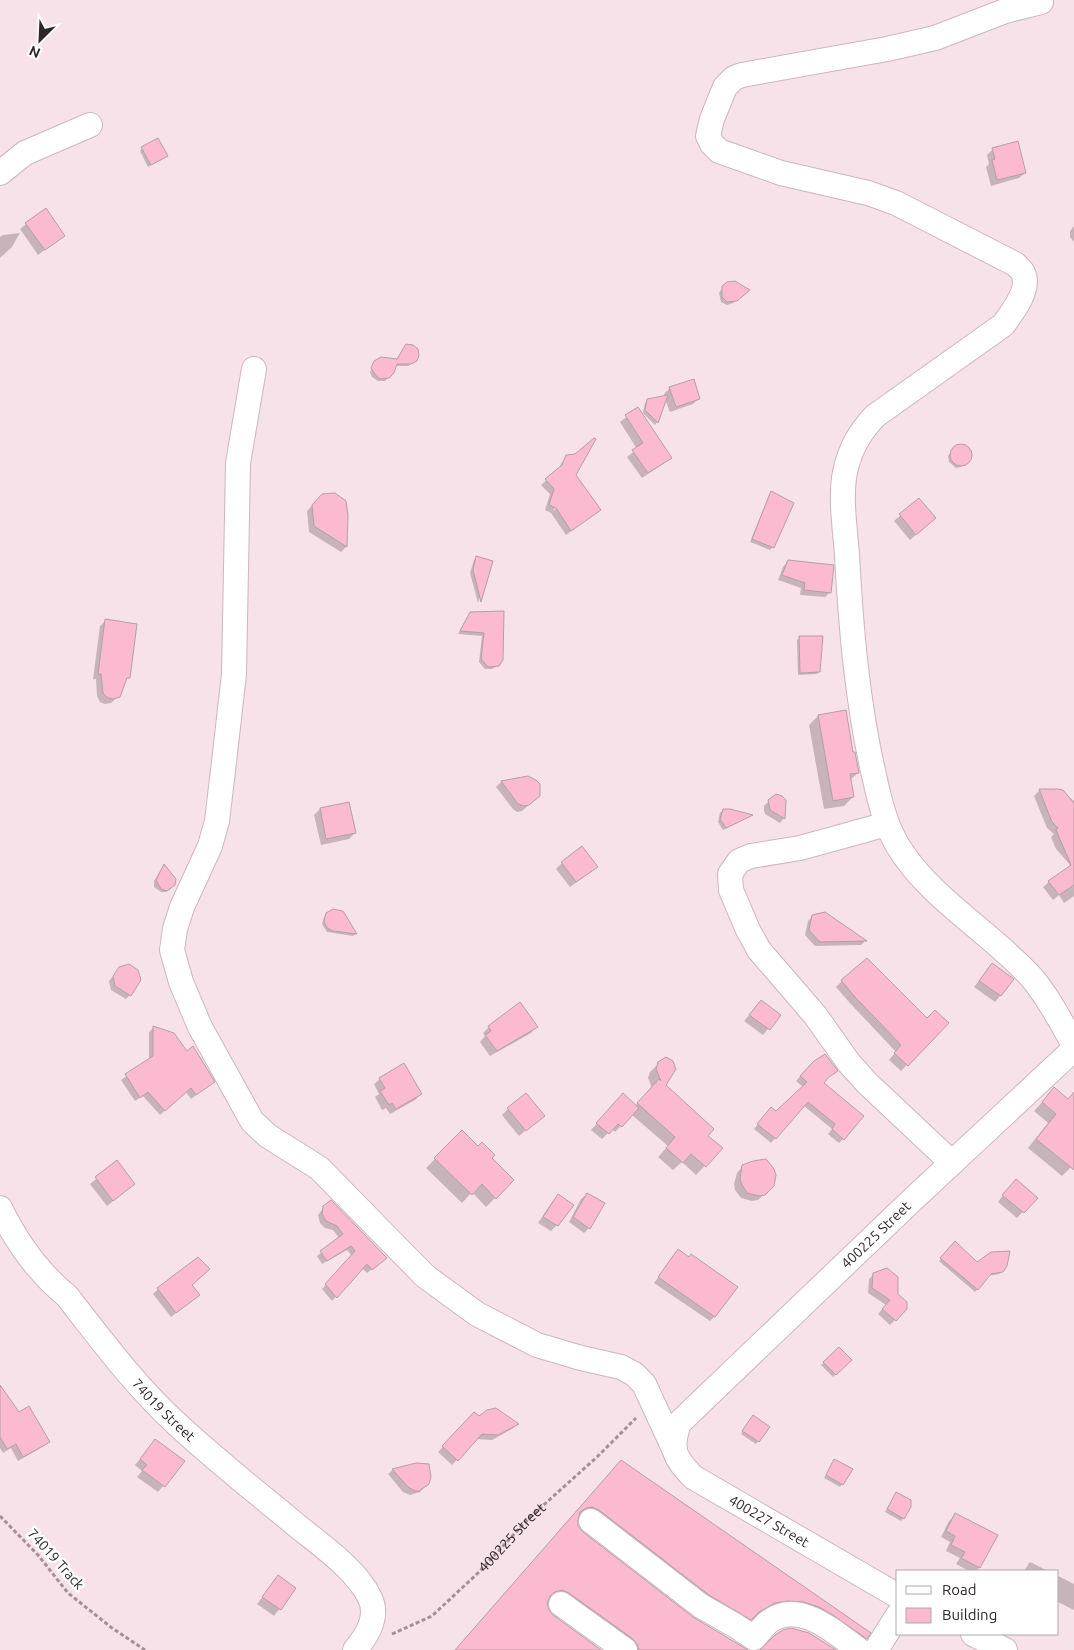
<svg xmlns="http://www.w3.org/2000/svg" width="1074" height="1650" viewBox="0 0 1074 1650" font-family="Ubuntu,sans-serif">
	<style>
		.shadow { fill: #0003; fill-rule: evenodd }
		.building { fill: #fbbad0; stroke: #b49fa6 }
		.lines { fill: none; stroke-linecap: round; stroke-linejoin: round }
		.minor-casing { stroke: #ccb6bd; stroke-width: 26 }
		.path { stroke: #a19196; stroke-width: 3; stroke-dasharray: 4 2.5; stroke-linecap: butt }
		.minor { stroke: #fff; stroke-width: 24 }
		.labels { text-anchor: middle; stroke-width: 5; stroke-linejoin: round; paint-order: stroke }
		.street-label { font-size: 14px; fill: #2f2629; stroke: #fff }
	</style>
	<rect width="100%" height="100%" fill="#f8e2e9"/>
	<g class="shadow">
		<path d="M 142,148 L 167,156 L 148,167 L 140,151 Z"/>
		<path d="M 993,149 L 1025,173 L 1019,178 L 991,186 L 986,167 L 989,164 L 987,155 Z"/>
		<path d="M 26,224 L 64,236 L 38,255 L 20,229 Z"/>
		<path d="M 1074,226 L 1074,225 L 1074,242 L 1070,237 L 1070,231 Z"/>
		<path d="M 20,233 L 12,247 L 0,258 L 0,237 L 3,235 Z"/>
		<path d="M 725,284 L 748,290 L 733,303 L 727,305 L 721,302 L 719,293 Z"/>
		<path d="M 406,345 L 412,363 L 408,366 L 395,366 L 391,375 L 385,381 L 378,381 L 372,377 L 370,372 L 375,362 L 396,361 Z"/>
		<path d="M 670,388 L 699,398 L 693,404 L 670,412 L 665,399 L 657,422 L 655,425 L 643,413 L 645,403 L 648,401 L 665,397 L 664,394 Z"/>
		<path d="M 638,408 L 670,457 L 664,463 L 642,478 L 627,457 L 637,449 L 620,422 Z"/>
		<path d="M 962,446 L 967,448 L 970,457 L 961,467 L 956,468 L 949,462 L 948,456 L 955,447 Z"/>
		<path d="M 567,457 L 574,475 L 599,510 L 566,535 L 551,513 L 545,510 L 550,494 L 541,485 L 558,470 L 562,462 ZM 562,496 L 567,501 L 553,511 Z"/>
		<path d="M 771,493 L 773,547 L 770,550 L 750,542 L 769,495 Z"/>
		<path d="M 919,499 L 935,518 L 910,540 L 894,521 Z"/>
		<path d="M 316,501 L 347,516 L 346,547 L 341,552 L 309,532 L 307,511 Z"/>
		<path d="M 477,558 L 491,562 L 478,603 L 470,573 L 474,560 Z"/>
		<path d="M 788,561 L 830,592 L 825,597 L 800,595 L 801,588 L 778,580 L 783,567 Z"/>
		<path d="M 470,613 L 503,613 L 497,666 L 492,669 L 485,669 L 479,662 L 482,636 L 458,634 Z"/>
		<path d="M 106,620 L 129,677 L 124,681 L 121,693 L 111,703 L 105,704 L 100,702 L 97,696 L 96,679 L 93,679 L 100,626 Z"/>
		<path d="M 800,637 L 819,672 L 817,674 L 798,675 L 797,640 Z"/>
		<path d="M 818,716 L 852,754 L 858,773 L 850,780 L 853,797 L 844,806 L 824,809 L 809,725 Z"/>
		<path d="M 528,778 L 532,802 L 522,811 L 517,812 L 513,809 L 496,787 L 501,782 Z"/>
		<path d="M 1058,790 L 1062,791 L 1074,801 L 1074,896 L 1064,903 L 1059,895 L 1053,900 L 1043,887 L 1049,882 L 1072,867 L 1056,849 L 1051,837 L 1054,834 L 1047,828 L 1034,796 L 1039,791 Z"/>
		<path d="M 772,798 L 784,818 L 780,823 L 765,814 L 764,811 L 764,806 Z"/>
		<path d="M 348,803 L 355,833 L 349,839 L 321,845 L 314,815 L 320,809 Z"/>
		<path d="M 723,810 L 750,816 L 723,830 L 718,822 L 720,813 Z"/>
		<path d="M 562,863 L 590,872 L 570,887 L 556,869 Z"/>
		<path d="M 164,865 L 171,888 L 166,892 L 161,892 L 154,887 L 154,881 Z"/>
		<path d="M 327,914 L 356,934 L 353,936 L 327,932 L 322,924 L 324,917 Z"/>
		<path d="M 813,916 L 865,941 L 861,945 L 815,946 L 805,935 L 808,921 Z"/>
		<path d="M 992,964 L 1000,996 L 995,1002 L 974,987 Z"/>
		<path d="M 120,968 L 130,995 L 126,999 L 111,990 L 109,981 Z"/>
		<path d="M 842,981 L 927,1020 L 947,1023 L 901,1071 L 889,1060 L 896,1052 L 849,1002 L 836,987 Z"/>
		<path d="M 761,1001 L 779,1015 L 763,1035 L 744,1021 Z"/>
		<path d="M 154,1027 L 208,1086 L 191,1099 L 186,1092 L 160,1115 L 143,1096 L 135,1101 L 121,1080 L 149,1060 L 149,1032 Z"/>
		<path d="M 489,1027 L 536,1027 L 531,1033 L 490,1056 L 480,1042 L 485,1036 L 483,1033 Z"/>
		<path d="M 659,1063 L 664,1086 L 707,1136 L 721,1148 L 696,1175 L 682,1162 L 673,1170 L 658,1157 L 668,1146 L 632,1115 L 615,1132 L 612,1129 L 602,1139 L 591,1130 L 618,1101 L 635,1106 L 652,1088 L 648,1078 L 650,1072 Z"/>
		<path d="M 809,1066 L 836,1071 L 822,1083 L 843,1139 L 839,1143 L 828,1134 L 832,1129 L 803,1105 L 771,1143 L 754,1129 L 767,1113 L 776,1112 L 803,1087 L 796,1081 Z"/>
		<path d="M 380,1079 L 421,1094 L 415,1100 L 390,1114 L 386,1108 L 382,1110 L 375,1097 L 379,1094 L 374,1084 Z"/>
		<path d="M 1054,1089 L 1074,1106 L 1074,1164 L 1062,1176 L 1028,1148 L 1048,1123 L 1034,1111 Z"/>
		<path d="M 508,1109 L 537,1121 L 519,1136 L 502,1115 Z"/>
		<path d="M 462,1132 L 513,1180 L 486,1207 L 472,1192 L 462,1203 L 426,1168 Z"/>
		<path d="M 117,1162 L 134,1184 L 107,1206 L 90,1184 Z"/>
		<path d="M 743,1166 L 773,1186 L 758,1200 L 752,1201 L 741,1198 L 735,1190 L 734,1184 L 737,1173 Z"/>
		<path d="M 1010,1186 L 1036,1198 L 1017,1218 L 998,1202 Z"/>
		<path d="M 587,1194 L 589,1228 L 584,1233 L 569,1222 L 581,1199 Z"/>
		<path d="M 558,1196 L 557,1225 L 551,1231 L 538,1223 L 552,1202 Z"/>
		<path d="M 327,1204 L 381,1262 L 367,1273 L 362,1268 L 332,1301 L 322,1289 L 352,1256 L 347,1250 L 322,1264 L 317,1256 L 339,1238 L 333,1230 L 325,1228 L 320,1223 L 318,1215 Z"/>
		<path d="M 955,1243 L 977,1263 L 1002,1271 L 999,1274 L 988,1276 L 975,1292 L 939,1261 Z"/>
		<path d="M 678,1251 L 715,1316 L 710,1321 L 654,1283 Z"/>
		<path d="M 874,1274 L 905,1309 L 890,1325 L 878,1314 L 886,1305 L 868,1293 L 869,1279 Z"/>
		<path d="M 190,1285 L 193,1300 L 171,1317 L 153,1294 L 158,1289 Z"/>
		<path d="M 839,1349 L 850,1360 L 833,1377 L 821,1365 Z"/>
		<path d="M 0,1388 L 19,1414 L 48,1442 L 44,1446 L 18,1461 L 11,1448 L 3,1453 L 0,1448 Z"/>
		<path d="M 474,1413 L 479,1417 L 517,1425 L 512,1429 L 492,1440 L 476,1439 L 452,1465 L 438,1452 Z"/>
		<path d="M 750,1420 L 758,1441 L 756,1444 L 741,1434 Z"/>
		<path d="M 150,1446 L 183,1462 L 158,1492 L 137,1477 L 142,1471 L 135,1465 Z"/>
		<path d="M 834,1460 L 842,1484 L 840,1487 L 824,1478 Z"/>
		<path d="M 621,1462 L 866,1638 L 854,1650 L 823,1627 L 758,1616 L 746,1624 L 581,1519 L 576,1519 L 577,1526 L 582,1533 L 692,1618 L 745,1650 L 621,1650 L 551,1602 L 546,1602 L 547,1610 L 552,1616 L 599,1650 L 455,1650 Z"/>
		<path d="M 416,1464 L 430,1481 L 420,1492 L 410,1495 L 403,1492 L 388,1474 L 393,1470 Z"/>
		<path d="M 894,1497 L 903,1518 L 901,1521 L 885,1512 Z"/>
		<path d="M 955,1515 L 979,1568 L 976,1571 L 969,1571 L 956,1564 L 960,1558 L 946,1551 L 950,1542 L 941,1537 L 949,1521 Z"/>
		<path d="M 1030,1562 L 1048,1571 L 1024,1571 Z"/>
		<path d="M 1058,1576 L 1074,1584 L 1074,1610 L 1058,1602 Z"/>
		<path d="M 278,1577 L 295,1589 L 274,1616 L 257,1604 Z"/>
	</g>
	<g class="building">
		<path d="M 158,138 L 168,156 L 151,165 L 141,147 Z"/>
		<path d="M 1018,141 L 1026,173 L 997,180 L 992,160 L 995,159 L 992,148 Z"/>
		<path d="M 46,208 L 65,236 L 45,250 L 25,223 Z"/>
		<path d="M 735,281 L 750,290 L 737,301 L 727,302 L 722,297 L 722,286 L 727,282 Z"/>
		<path d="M 406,344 L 413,345 L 418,349 L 419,355 L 417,361 L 411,364 L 397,364 L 394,373 L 389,378 L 381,379 L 377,377 L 371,368 L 374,361 L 381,357 L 397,359 Z"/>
		<path d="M 694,379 L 700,399 L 676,407 L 669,387 Z"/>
		<path d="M 668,395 L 658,423 L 645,410 L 647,399 Z"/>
		<path d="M 638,407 L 672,458 L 648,473 L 632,450 L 643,443 L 625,415 Z"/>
		<path d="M 594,438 L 596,439 L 576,475 L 601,510 L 571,531 L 556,508 L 549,505 L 554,489 L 545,479 L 562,465 L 566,455 L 575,454 Z"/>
		<circle cx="961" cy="455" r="11"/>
		<path d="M 771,491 L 794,503 L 774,548 L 752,539 Z"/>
		<path d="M 335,493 L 346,501 L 348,515 L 347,547 L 314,526 L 312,505 L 322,494 Z"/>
		<path d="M 919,498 L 936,518 L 916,535 L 899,514 Z"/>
		<path d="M 476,556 L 493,561 L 481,602 L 473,570 Z"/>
		<path d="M 788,560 L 834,565 L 831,593 L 804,590 L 805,583 L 782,575 Z"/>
		<path d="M 504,611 L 503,660 L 499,666 L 488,667 L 481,659 L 484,633 L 460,631 L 470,612 Z"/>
		<path d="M 105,619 L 137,624 L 130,678 L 127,678 L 120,697 L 114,699 L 108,698 L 103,693 L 101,674 L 98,674 Z"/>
		<path d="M 799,636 L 823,636 L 820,672 L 800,673 Z"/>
		<path d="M 846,710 L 853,752 L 855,752 L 859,773 L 850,774 L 854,797 L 833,801 L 818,715 Z"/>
		<path d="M 528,776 L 536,780 L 540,784 L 540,796 L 529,805 L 524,806 L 518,804 L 501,781 Z"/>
		<path d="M 1039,789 L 1058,789 L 1063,790 L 1074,803 L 1074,885 L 1059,895 L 1048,881 L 1071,865 L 1056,830 L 1058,828 L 1052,822 Z"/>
		<path d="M 776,794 L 782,796 L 786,800 L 785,819 L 770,810 L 768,800 Z"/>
		<path d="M 349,802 L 356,833 L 326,839 L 320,808 Z"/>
		<path d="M 723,809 L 730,809 L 753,815 L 726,828 L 720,819 Z"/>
		<path d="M 582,846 L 598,867 L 576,882 L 561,862 Z"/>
		<path d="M 164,864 L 176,879 L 175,885 L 167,891 L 161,889 L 156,880 Z"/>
		<path d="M 333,909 L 343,911 L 357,934 L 333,931 L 327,928 L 324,921 L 326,913 Z"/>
		<path d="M 825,912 L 867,941 L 820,942 L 809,930 L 812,915 Z"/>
		<path d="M 867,958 L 927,1018 L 935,1010 L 949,1023 L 908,1066 L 894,1053 L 901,1045 L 854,996 L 841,980 Z"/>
		<path d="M 992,963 L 1014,979 L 1001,996 L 979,981 Z"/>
		<path d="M 129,964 L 138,970 L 141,980 L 131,996 L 115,986 L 113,976 L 119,967 Z"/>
		<path d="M 761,1000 L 781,1015 L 770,1030 L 749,1015 Z"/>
		<path d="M 520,1002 L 538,1027 L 497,1051 L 485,1035 L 491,1031 L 488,1026 Z"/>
		<path d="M 153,1026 L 174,1033 L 187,1051 L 193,1046 L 215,1082 L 196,1095 L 191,1088 L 165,1111 L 148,1092 L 140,1098 L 125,1074 L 153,1056 Z"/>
		<path d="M 825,1054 L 838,1071 L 829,1077 L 824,1083 L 864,1116 L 844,1140 L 832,1129 L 835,1124 L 808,1102 L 776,1139 L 757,1124 L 771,1107 L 776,1111 L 807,1082 L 800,1076 L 814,1061 Z"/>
		<path d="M 666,1057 L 673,1061 L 676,1069 L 666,1085 L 714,1129 L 708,1136 L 723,1148 L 706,1167 L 691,1154 L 683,1163 L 666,1148 L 675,1137 L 637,1103 L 659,1079 L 661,1081 L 656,1069 L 658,1062 Z"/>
		<path d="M 404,1063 L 422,1094 L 396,1109 L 392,1103 L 389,1105 L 380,1091 L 385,1088 L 379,1078 Z"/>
		<path d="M 1054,1087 L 1068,1099 L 1074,1092 L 1074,1170 L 1036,1139 L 1056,1114 L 1042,1102 Z"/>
		<path d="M 526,1093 L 545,1116 L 526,1131 L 507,1108 Z"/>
		<path d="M 623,1093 L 639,1108 L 622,1127 L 618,1124 L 609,1134 L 596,1123 Z"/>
		<path d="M 462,1130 L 478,1146 L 482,1142 L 495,1155 L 492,1158 L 514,1180 L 496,1199 L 482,1184 L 472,1195 L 434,1158 Z"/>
		<path d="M 766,1159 L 774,1169 L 776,1175 L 774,1186 L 765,1195 L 759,1196 L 747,1193 L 741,1183 L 740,1178 L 742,1165 L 753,1161 Z"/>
		<path d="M 117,1160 L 135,1184 L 113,1201 L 95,1177 Z"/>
		<path d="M 1016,1179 L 1038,1198 L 1024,1213 L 1002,1195 Z"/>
		<path d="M 587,1193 L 605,1203 L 590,1229 L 573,1217 Z"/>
		<path d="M 558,1194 L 574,1205 L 558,1226 L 543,1217 Z"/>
		<path d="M 331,1200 L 387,1258 L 372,1270 L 367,1264 L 337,1298 L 325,1284 L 355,1251 L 351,1246 L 327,1261 L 320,1251 L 343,1234 L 337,1226 L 326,1221 L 322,1214 L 323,1206 Z"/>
		<path d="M 955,1241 L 977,1262 L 991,1252 L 1010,1251 L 1007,1266 L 1003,1272 L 991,1274 L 978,1290 L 940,1258 Z"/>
		<path d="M 678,1249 L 689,1257 L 691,1254 L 738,1287 L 715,1317 L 658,1277 Z"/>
		<path d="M 198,1257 L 210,1269 L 192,1285 L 200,1295 L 176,1313 L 157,1288 Z"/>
		<path d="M 887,1268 L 898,1277 L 898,1294 L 907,1302 L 907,1309 L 896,1321 L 882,1309 L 890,1300 L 872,1288 L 873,1273 Z"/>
		<path d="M 839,1347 L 852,1360 L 836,1375 L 823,1362 Z"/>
		<path d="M 0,1385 L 19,1412 L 29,1406 L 50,1442 L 23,1457 L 16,1444 L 7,1449 L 0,1437 Z"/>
		<path d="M 496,1408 L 519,1424 L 498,1435 L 482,1434 L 458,1461 L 442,1446 L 474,1412 L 479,1416 L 487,1410 Z"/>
		<path d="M 753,1415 L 770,1427 L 759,1442 L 742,1431 Z"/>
		<path d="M 155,1439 L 185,1461 L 165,1487 L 142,1470 L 147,1465 L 140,1459 Z"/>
		<path d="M 834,1459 L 853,1469 L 843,1485 L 826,1475 Z"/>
		<path d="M 621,1460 L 871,1633 L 867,1639 L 833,1615 L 819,1607 L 804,1602 L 788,1601 L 775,1603 L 759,1612 L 751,1620 L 709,1595 L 599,1510 L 592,1507 L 586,1508 L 580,1512 L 578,1519 L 578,1526 L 583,1532 L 693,1617 L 748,1650 L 639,1650 L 637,1644 L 633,1639 L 569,1593 L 562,1590 L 555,1592 L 550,1596 L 547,1603 L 549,1610 L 553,1615 L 601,1650 L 455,1650 Z"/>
		<path d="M 416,1463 L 429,1464 L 431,1477 L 429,1484 L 419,1491 L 415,1491 L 408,1487 L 392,1469 Z"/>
		<path d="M 896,1492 L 911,1500 L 911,1507 L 904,1519 L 887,1509 Z"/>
		<path d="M 955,1513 L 998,1535 L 980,1568 L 961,1558 L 965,1552 L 951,1545 L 955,1536 L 946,1531 Z"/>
		<path d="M 278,1575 L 296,1588 L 281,1610 L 262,1597 Z"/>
		<path d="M 791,1628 L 809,1633 L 836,1650 L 760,1650 L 775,1635 L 783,1630 Z"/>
	</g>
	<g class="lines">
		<g class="minor-casing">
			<g id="minor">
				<path d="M 1041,2 L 1005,11 L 935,38 L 887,49 L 742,75 L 734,78 L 725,87 L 712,119 L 708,136 L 712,144 L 719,151 L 781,173 L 868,193 L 896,203 L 1015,264 C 1018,267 1022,270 1023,273 C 1031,289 1012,313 1003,325 L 875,416 C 859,433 850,449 845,472 C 840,498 845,528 847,555 C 851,628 857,700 873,771 C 879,797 884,823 898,846 C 929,898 992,933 1032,978 C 1049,998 1061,1022 1074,1045"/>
				<path d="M 0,173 L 25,153 L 90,125"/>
				<path d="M 254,369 L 238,463 L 234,674 L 224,762 L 217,821 L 210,846 L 182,907 L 175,929 L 172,950 L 181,982 L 200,1027 L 252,1121 L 268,1136 L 319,1168 L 425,1276 L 477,1314 L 537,1345 L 581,1358 L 621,1367 L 634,1374 L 644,1384 L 675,1451"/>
				<path d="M 887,824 L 800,848 L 751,856 L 739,861 L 730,874 L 731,890 L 748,930 L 759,950 L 815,1015 L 849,1063 L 867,1083 L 952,1163"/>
				<path id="s2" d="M 0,1208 C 16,1241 39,1273 67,1296 C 102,1341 136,1387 179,1426 C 218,1462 260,1495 301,1529 C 324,1547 358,1572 370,1598 C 379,1617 367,1636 355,1650"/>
				<path d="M 591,1521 L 701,1606 L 736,1626 L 754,1638 C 758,1634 762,1628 766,1624 C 797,1597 834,1632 859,1650"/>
				<path id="s3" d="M 898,1596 L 693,1477 C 674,1457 670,1450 679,1423 L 910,1202 L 1074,1049"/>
				<path d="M 561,1604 L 625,1650"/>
				<path d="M 973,1634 L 1005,1650"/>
				<path d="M 876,1650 L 898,1615"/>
			</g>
		</g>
		<g class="path">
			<path d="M 0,1516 L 38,1555 L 68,1593 L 112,1628 L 145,1650"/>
			<path id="s1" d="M 392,1634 L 432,1616 L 478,1573 L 528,1519 L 597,1457 L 636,1418"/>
		</g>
		<use href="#minor" class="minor"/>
	</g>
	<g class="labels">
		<g class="street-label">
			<text dy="5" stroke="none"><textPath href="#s3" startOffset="570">400225 Street</textPath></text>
			<text dy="5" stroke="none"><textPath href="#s2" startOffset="261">74019 Street</textPath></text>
			<text transform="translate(769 1521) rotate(30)" y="5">400227 Street</text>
			<text dy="5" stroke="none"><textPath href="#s1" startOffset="156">400225 Street</textPath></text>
			<text transform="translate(56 1559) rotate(48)" y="5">74019 Track</text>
		</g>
	</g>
	<rect x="896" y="1570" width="162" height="65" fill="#ffffff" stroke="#aca8a9"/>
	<rect x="906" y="1586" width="25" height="8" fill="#ffffff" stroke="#aca8a9"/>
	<text x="942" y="1595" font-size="15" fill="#2f2629">Road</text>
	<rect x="906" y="1608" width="25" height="15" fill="#fbbad0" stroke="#aca8a9"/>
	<text x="942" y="1620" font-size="15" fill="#2f2629">Building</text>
	<g transform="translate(40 40) rotate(204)" stroke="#ffffff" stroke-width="4" paint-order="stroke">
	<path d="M0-4L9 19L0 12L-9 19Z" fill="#2f2629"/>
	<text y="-8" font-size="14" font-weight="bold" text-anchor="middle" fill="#2f2629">N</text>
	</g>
</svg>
